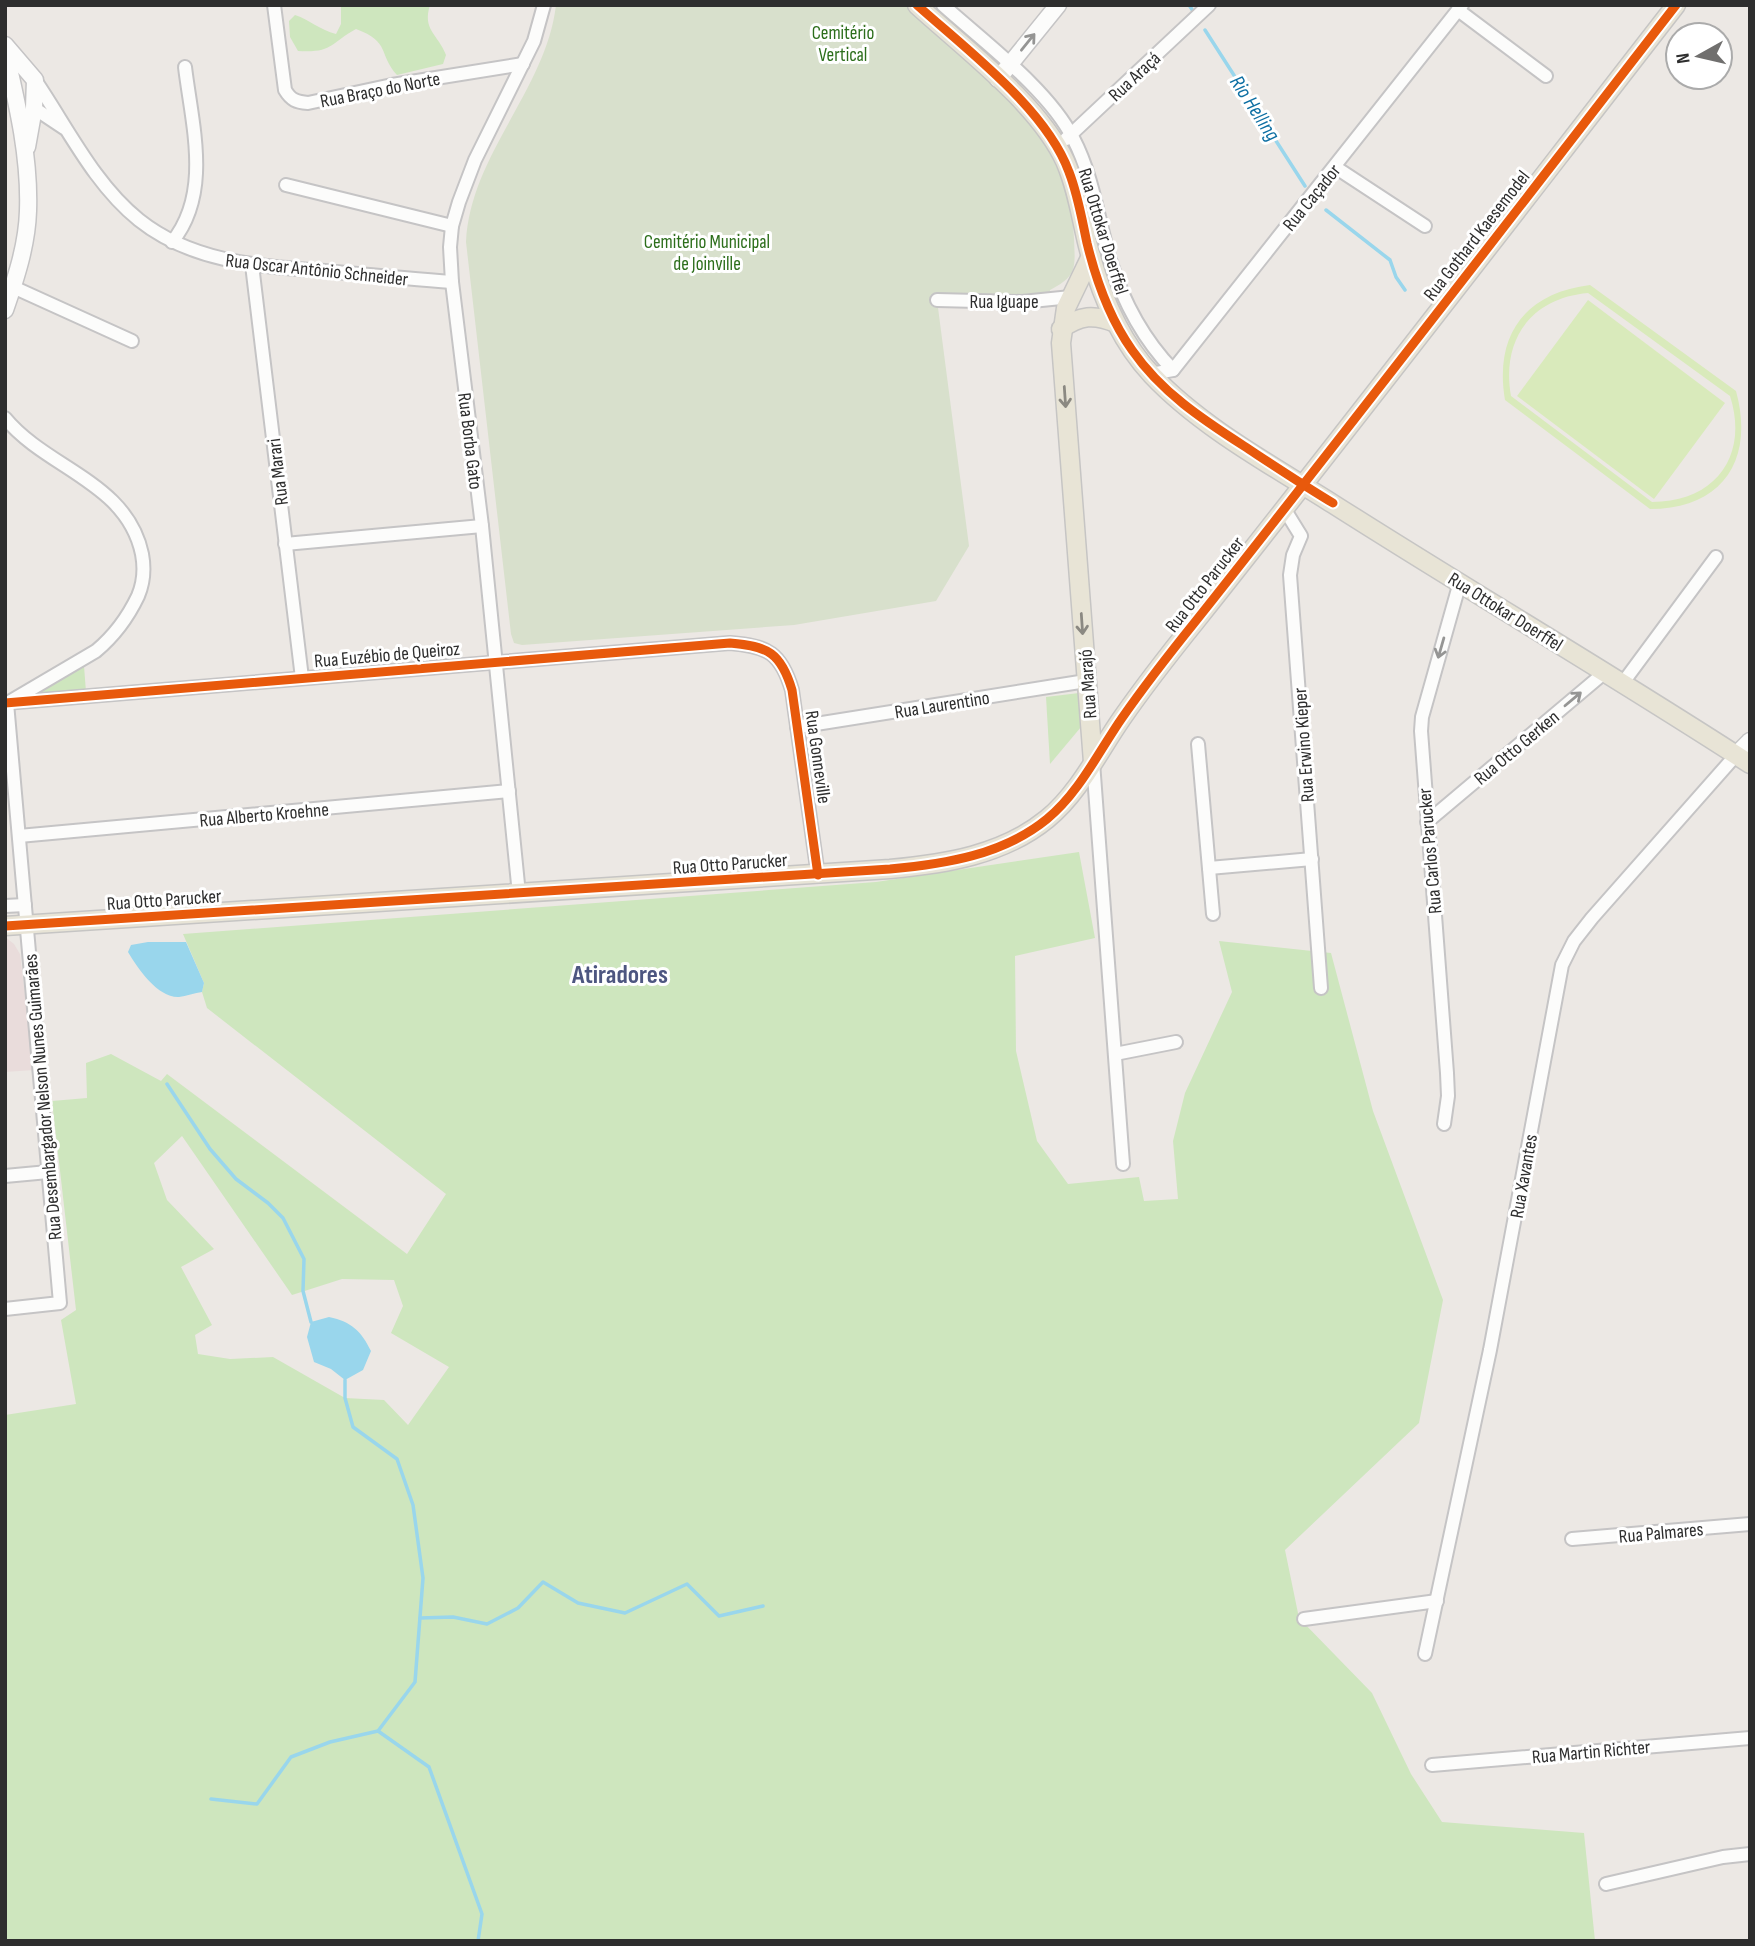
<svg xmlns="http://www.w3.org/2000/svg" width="1755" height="1946" viewBox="0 0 1755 1946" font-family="'Sofia Sans Condensed',sans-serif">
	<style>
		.medical { fill: #e9dcdb }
		.green { fill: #cee6be; fill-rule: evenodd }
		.cemetery { fill: #d8e0cc }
		.pitch { fill: #d9eabb; fill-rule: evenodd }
		.water { fill: #99d6ec }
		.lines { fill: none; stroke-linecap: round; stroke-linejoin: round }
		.stream { stroke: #99d6ec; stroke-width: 3.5 }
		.street-casing { stroke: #c5c4c5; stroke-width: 16 }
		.secondary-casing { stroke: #c5c4c5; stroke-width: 19 }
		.primary-casing { stroke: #c6c5c4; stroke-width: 21 }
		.street { stroke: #fcfcfb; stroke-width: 12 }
		.secondary { stroke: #fcfcfb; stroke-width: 16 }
		.primary { stroke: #e8e4d6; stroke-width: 18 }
		.cycleway-casing { stroke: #fff; stroke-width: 13 }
		.cycleway { stroke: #e8590c; stroke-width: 9 }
		.oneway { stroke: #959594 }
		.oneway2 { stroke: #8b8982 }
		.labels { text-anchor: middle; stroke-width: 6; stroke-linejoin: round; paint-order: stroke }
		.park-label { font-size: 19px; fill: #2c6e1b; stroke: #fff }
		.street-label { font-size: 19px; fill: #2e2e2e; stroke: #fff }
		.water-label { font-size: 21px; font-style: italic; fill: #0d6fa3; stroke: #fff }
		.district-label { font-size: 26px; font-weight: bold; fill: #4d5680; stroke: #fff }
	</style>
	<rect width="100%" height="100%" fill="#ece8e4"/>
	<path class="medical" d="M 5,937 L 14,944 L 20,954 L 34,1070 L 5,1072 Z"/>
	<g class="green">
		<path d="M 341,5 L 430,5 C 422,30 438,34 446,55 L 443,64 L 397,75 C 378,54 391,42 356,29 C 329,44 333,53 298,51 L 290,37 L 289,21 L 295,15 C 310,20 320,30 336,34 L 341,24 Z"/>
		<path d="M 84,666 L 86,692 L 26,697 Z"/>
		<path d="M 1079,693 L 1081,727 L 1050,764 L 1046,697 Z"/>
		<path d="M 1079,852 L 1095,938 L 1015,956 L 1016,1051 L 1037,1141 L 1068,1184 L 1139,1177 L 1144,1201 L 1178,1199 L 1173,1141 L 1185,1093 L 1232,992 L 1219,941 L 1331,953 L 1373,1111 L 1443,1300 L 1419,1423 L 1285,1550 L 1299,1618 L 1372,1693 L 1411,1774 L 1442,1822 L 1584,1833 L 1595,1941 L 5,1941 L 5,1415 L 76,1404 L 61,1320 L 76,1310 L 52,1101 L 87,1098 L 86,1063 L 111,1054 L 161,1081 L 167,1074 L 407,1254 L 446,1194 L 207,1008 L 202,992 L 204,983 L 183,934 L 876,882 ZM 182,1136 L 292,1295 L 342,1279 L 394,1280 L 403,1306 L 391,1333 L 449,1367 L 408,1425 L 384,1400 L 345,1398 L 273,1357 L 230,1359 L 198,1354 L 195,1335 L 212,1325 L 181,1267 L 214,1249 L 167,1200 L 154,1163 Z"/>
	</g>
	<path class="cemetery" d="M 556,5 L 910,5 C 980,70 1070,134 1074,238 C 1075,267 1078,276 1050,290 L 1050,299 L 937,300 L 969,546 L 936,601 L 794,625 L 522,645 L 514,643 L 511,634 L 466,242 C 470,155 546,90 556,5 Z"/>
	<g class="pitch">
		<path d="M 1590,285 L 1736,391 C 1755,460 1722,509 1650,509 L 1505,400 C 1494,335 1525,293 1590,285 ZM 1588,293 L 1730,396 C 1749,455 1716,502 1652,502 L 1511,396 C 1501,340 1531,298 1588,293 Z"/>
		<path d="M 1588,300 L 1725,403 L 1654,499 L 1517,396 Z"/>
	</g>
	<g class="water">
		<path d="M 148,942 L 186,942 L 204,983 L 202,992 C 195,993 186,996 179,997 C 158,998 138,969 128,952 L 131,945 Z"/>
		<path d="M 329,1317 C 352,1322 361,1331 371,1351 L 363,1370 L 345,1380 L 331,1369 L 314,1362 L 307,1337 L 311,1322 Z"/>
	</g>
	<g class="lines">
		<g class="stream">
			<path d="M 1189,5 L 1193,11"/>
			<path d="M 1205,30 L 1305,186"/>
			<path d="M 1326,210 L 1390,260 L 1396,277 L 1405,290"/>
			<path d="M 167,1084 L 210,1149 L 236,1179 L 268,1203 L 283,1218 L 304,1259 L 303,1291 L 311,1322"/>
			<path d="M 420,1618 L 453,1617 L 487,1624 L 518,1608 L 543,1582 L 578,1603 L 625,1613 L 687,1584 L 719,1616 L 763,1606"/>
			<path d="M 378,1731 L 429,1767 L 482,1914 L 478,1941"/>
			<path d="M 211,1799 L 257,1804 L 291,1757 L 330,1742 L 378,1731 L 415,1682 L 423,1578 L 413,1505 L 397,1459 L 353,1427 L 345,1398 L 345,1380"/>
		</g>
		<g class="street-casing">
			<g id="street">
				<path d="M 274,5 L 285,90 C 291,100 296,102 308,103 L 392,85 L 523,64"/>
				<path d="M 943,5 C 984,42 1048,89 1073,138 C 1093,176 1098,219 1110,260 C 1123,301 1143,339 1173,370"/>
				<path d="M 1458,10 L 1546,76"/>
				<path d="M 35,80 C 67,127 94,184 139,220 C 193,263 260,266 325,271 C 368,275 410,279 452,282"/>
				<path d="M 34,108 L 64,128"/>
				<path d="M 1066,139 L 1209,5"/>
				<path d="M 1335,167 L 1425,226"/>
				<path d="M 286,185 L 452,226"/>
				<path d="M 172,242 C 212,193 192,125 185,67"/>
				<path d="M 252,265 L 302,678"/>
				<path d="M 13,287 L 132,341"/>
				<path d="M 937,300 L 1022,302 L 1071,297"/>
				<path d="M 1151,374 L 1173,370 L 1462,5"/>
				<path d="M 5,418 C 47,469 127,482 142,554 C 145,570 144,582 138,596 C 128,617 114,636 96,651 L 11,701"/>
				<path d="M 1285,510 L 1301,536 L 1293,555 L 1290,575 L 1321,988"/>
				<path d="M 285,544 L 482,526"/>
				<path d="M 1622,684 L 1716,557"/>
				<path d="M 5,703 L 730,643 C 768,646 781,653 792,690 L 818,875"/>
				<path d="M 797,727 L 1086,681"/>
				<path d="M 1198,744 L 1213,914"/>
				<path d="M 1093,762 L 1123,1164"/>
				<path d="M 1427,822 L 1604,673"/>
				<path d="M 19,836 L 509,791"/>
				<path d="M 1209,868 L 1312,859"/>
				<path d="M 519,894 L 482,526 L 452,282 L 450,247 L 452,226 L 459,202 L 475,160 L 534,41 L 544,5"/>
				<path d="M 5,906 L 25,905"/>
				<path d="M 1115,1054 L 1176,1042"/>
				<path d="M 1444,1124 L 1448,1096 L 1447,1073 L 1421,731 L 1422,717 L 1460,582"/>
				<path d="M 5,1176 L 48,1172"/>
				<path d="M 5,1309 L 60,1303 L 7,703"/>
				<path d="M 1572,1539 L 1750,1524"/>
				<path d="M 1304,1619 L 1437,1601"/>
				<path d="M 1425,1654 L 1490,1350 L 1562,965 L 1574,941 L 1592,918 L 1736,755"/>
				<path d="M 1432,1765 L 1750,1738"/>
				<path d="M 1606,1884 L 1723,1857 L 1750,1854"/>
			</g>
		</g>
		<g class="secondary-casing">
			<g id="secondary">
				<path d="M 5,45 L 35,80 L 34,108 L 27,147"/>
				<path d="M 5,51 C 17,103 30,157 28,211 C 27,245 16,278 5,310"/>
				<path d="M 998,79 L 1058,5"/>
				<path d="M 1736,755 L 1750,741"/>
			</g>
		</g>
		<g class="primary-casing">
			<g id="primary">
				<path d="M 917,5 C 964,48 1039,104 1065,161 C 1077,188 1081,218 1088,246 C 1100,293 1119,340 1152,375 C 1201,427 1273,466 1333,504 C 1471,592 1613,675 1750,764"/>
				<path d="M 1091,256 L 1066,308 L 1061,343 L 1093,762"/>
				<path d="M 1061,329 C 1080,315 1094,314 1116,323"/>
				<path d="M 5,926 L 890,869 C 945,864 1003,855 1047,819 C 1079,793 1099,751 1122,718 C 1145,685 1170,653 1195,622 C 1357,418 1516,211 1676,5"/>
			</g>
		</g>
		<use href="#street" class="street"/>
		<use href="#secondary" class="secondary"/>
		<use href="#primary" class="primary"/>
		<g class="cycleway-casing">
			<g id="cycleway">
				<path d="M 917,5 C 967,50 1046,109 1069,172 C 1078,195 1082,220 1087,243 C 1096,280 1110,319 1132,350 C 1161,392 1202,419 1244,446 C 1273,465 1303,485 1333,503"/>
				<path d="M 5,703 L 730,643 C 768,646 781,653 792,690 L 818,875"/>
				<path d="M 5,926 L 890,869 C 945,864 1003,855 1047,819 C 1079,793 1099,751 1122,718 C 1145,685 1170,653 1195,622 C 1357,418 1516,211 1676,5"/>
			</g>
		</g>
		<use href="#cycleway" class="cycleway"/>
	</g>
	<defs><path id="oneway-shaft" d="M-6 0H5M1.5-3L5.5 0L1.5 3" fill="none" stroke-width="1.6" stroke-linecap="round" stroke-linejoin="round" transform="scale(1.75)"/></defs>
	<g class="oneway">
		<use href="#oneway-shaft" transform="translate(1028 42) rotate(-51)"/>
		<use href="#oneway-shaft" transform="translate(1441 648) rotate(106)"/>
		<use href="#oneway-shaft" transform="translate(1573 699) rotate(-40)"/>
	</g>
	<g class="oneway2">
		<use href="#oneway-shaft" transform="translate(1065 397) rotate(86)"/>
		<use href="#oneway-shaft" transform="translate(1082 624) rotate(86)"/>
	</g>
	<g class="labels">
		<g class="park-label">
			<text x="843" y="39">Cemitério<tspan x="843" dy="22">Vertical</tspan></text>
			<text x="707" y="248">Cemitério Municipal<tspan x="707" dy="22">de Joinville</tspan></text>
		</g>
		<g class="street-label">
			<text transform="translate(1134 76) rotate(-43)" y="7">Rua Araçá</text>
			<text transform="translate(380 89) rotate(-11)" y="7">Rua Braço do Norte</text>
			<text transform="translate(1311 197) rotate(-51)" y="7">Rua Caçador</text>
			<text transform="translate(1104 231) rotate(73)" y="7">Rua Ottokar Doerffel</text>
			<text transform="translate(1476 235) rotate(-52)" y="7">Rua Gothard Kaesemodel</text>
			<text transform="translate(317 269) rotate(6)" y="7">Rua Oscar Antônio Schneider</text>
			<text x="1004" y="308">Rua Iguape</text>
			<text transform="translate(471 441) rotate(83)" y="7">Rua Borba Gato</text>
			<text transform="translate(277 472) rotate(-97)" y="7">Rua Marari</text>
			<text transform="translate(1204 584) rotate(-52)" y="7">Rua Otto Parucker</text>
			<text transform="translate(1506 611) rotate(32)" y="7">Rua Ottokar Doerffel</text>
			<text transform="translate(387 654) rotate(-5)" y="7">Rua Euzébio de Queiroz</text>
			<text transform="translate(1087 684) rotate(-94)" y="7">Rua Marajó</text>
			<text transform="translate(942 704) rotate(-9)" y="7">Rua Laurentino</text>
			<text transform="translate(1303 745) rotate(-94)" y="7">Rua Erwino Kieper</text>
			<text transform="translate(1516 747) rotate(-40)" y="7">Rua Otto Gerken</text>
			<text transform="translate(819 757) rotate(82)" y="7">Rua Gonneville</text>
			<text transform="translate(264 814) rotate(-5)" y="7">Rua Alberto Kroehne</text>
			<text transform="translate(1429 851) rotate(-95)" y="7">Rua Carlos Parucker</text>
			<text transform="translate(730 863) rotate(-4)" y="7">Rua Otto Parucker</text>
			<text transform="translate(164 899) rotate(-4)" y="7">Rua Otto Parucker</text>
			<text transform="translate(42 1097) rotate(-95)" y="7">Rua Desembargador Nelson Nunes Guimarães</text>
			<text transform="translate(1523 1176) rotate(-80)" y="7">Rua Xavantes</text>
			<text transform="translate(1661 1532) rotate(-5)" y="7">Rua Palmares</text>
			<text transform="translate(1591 1751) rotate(-5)" y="7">Rua Martin Richter</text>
		</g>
		<g class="water-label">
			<text transform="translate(1255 108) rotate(57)" y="7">Rio Helling</text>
		</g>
		<g class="district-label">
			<text x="620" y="983">Atiradores</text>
		</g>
	</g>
	<rect width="1755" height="1946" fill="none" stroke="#2e2e2e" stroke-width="14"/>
	<g transform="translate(1699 56) rotate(262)"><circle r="33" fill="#ffffff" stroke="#ababab" stroke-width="2"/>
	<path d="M0-5L12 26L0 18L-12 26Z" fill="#706f6e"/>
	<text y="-10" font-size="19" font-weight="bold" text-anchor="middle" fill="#2e2e2e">N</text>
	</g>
</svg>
